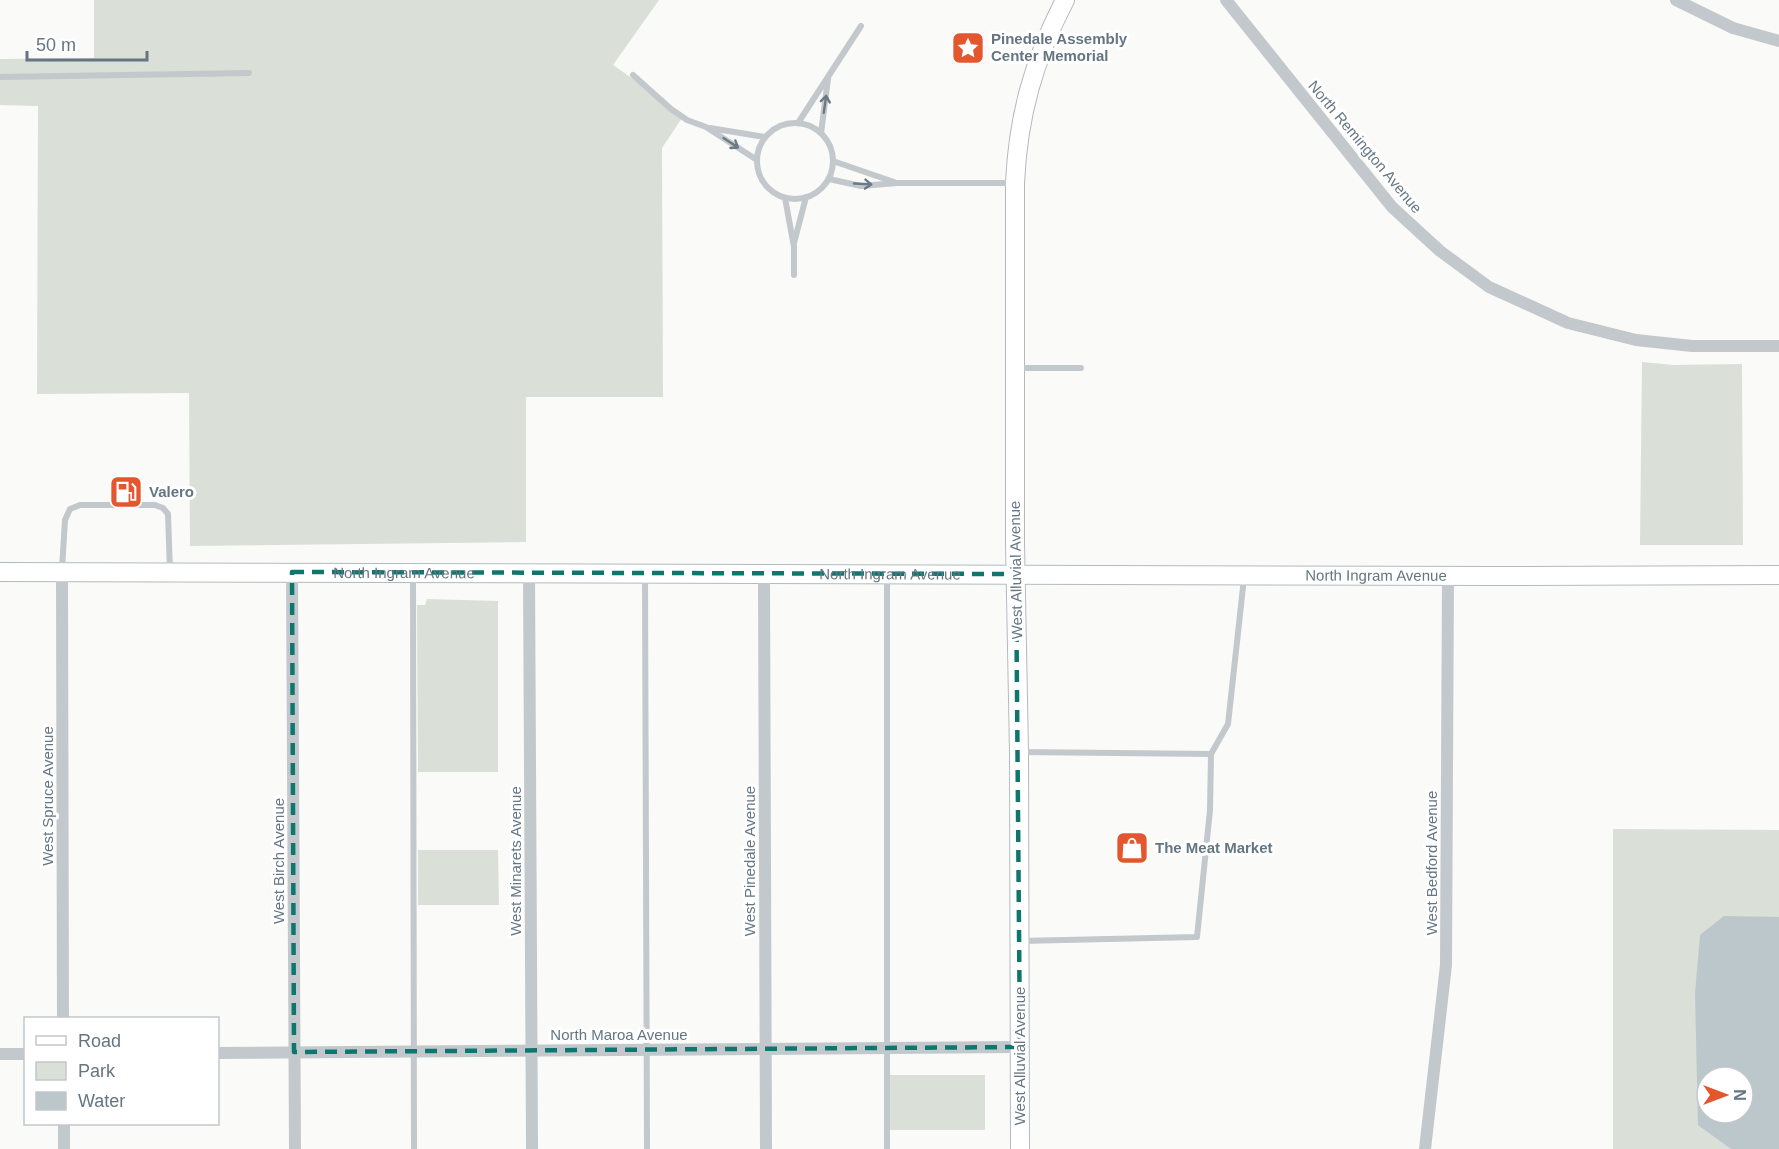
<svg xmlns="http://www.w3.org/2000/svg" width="1779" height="1149" viewBox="0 0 1779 1149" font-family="Helvetica,sans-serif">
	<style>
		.green { fill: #dadfd7; fill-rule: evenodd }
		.water { fill: #bbc7cb; fill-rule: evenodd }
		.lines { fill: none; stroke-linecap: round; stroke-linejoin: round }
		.secondary-casing { stroke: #b3babf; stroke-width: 20 }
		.lane { stroke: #c3c8cc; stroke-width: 6 }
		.street { stroke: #c3c8cc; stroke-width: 12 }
		.secondary { stroke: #fff; stroke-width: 18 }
		.oneway { stroke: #6a7a87 }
		.marked { fill: none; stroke: #0f766e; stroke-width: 4.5; stroke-dasharray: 12 8; stroke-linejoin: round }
		.labels { text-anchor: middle; stroke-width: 6; stroke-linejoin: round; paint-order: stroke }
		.poi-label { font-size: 15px; font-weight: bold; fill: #657683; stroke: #fff; text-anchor: start }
		.street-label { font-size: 15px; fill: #657683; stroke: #fff }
	</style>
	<rect width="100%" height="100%" fill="#fafaf8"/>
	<g class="green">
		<path d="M 94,0 L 659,0 L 613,65 L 684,115 L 662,148 L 663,397 L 526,397 L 526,542 L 190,546 L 189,393 L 37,394 L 38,106 L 0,105 L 0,59 L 94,58 Z"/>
		<path d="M 1642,362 L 1673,365 L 1742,364 L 1743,545 L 1640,545 Z"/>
		<path d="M 427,599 L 498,601 L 498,772 L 418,772 L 417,605 L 425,605 Z"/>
		<path d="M 1613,829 L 1779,830 L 1779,1149 L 1613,1149 ZM 1707,1077 L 1743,1077 L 1743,1113 L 1707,1113 Z"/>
		<path d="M 418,850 L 498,850 L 499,905 L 418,905 Z"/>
		<rect x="890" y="1075" width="95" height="55"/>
	</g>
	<path class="water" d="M 1724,916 L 1779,917 L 1779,1149 L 1731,1149 L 1698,1125 L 1695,993 L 1700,935 ZM 1707,1077 L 1743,1077 L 1743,1113 L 1707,1113 Z"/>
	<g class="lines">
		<g class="secondary-casing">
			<g id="secondary">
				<path id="s1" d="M 0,572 L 1495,576 L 1779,575"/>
				<path d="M 1020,1149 L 1019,752 L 1015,543 L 1015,183 C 1018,115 1034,60 1065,0"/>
			</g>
		</g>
		<g class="lane">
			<path d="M 633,75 L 671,109 L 687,120 L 706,127 L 757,160"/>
			<path d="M 0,77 L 249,73"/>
			<path d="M 798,123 L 861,26"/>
			<circle cx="795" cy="161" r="38"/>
			<path d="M 710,128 L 765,137"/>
			<path d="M 821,133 L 828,79"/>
			<path d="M 833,161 L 894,182"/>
			<path d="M 829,179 L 861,186 L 897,183 L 1012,183"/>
			<path d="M 785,198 L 794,247 L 794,275"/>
			<path d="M 794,243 L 806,197"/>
			<path d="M 1018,368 L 1081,368"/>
			<path d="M 62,569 L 65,520 L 70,509 L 80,505 L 155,505 L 163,508 L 168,514 L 170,572"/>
			<path d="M 413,576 L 414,1149"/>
			<path d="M 645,577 L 647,1149"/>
			<path d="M 1020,752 L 1211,754"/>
			<path d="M 1020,941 L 1197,937 L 1210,810 L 1211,754 L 1228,724 L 1244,578"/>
			<path d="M 887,1149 L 887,577"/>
		</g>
		<g class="street">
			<path d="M 1226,0 L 1392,207 L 1440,251 L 1489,287 L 1568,323 L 1636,340 L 1692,346 L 1779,346"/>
			<path d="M 1676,0 L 1733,28 L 1779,41"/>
			<path d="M 292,572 L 295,1149"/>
			<path d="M 62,573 L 63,1018"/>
			<path d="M 529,573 L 532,1149"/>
			<path d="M 764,574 L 766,1149"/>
			<path d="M 218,1053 L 1020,1047"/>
			<path d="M 0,1054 L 26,1054"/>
			<path d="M 64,1124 L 64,1149"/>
			<path d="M 1425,1149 L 1446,965 L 1448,576"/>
		</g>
		<use href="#secondary" class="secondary"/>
	</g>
	<defs><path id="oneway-shaft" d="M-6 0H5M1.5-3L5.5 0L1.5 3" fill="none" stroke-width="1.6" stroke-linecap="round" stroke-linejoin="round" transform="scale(1.5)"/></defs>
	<g class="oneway">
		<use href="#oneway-shaft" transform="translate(825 104) rotate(-82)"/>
		<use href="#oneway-shaft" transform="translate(731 143) rotate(33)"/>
		<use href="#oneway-shaft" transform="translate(863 184) rotate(3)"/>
	</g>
	<path class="marked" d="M 292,572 L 1016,574 L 1020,1047 L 294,1052 Z"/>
	<defs>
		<g id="sight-square" transform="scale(1.725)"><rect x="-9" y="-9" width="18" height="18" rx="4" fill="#e4572e" stroke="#fff"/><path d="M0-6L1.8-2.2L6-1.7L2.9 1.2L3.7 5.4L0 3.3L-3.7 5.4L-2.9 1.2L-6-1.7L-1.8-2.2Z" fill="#fff"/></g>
		<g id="fuel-square" transform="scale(1.725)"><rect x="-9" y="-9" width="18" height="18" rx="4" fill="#e4572e" stroke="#fff"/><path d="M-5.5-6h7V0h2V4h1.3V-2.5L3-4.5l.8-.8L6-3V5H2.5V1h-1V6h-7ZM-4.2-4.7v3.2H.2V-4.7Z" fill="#fff"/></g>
		<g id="shop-square" transform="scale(1.725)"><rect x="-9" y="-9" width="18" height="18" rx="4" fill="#e4572e" stroke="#fff"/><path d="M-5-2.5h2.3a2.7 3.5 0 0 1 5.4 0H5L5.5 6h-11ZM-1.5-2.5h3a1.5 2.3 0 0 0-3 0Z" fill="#fff"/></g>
	</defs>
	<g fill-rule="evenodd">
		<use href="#sight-square" x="968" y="48"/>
		<use href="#fuel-square" x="126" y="492"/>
		<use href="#shop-square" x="1132" y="848"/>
	</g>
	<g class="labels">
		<g class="poi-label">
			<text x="991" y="44">Pinedale Assembly<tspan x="991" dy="17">Center Memorial</tspan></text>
			<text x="149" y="497">Valero</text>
			<text x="1155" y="853">The Meat Market</text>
		</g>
		<g class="street-label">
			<text transform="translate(1365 147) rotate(50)" y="5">North Remington Avenue</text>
			<text transform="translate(1016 570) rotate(-91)" y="5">West Alluvial Avenue</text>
			<text dy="5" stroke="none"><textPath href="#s1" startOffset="404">North Ingram Avenue</textPath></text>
			<text dy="5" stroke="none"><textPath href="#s1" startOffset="890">North Ingram Avenue</textPath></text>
			<text dy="5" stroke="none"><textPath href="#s1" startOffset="1376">North Ingram Avenue</textPath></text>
			<text transform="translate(48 796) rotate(-90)" y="5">West Spruce Avenue</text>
			<text transform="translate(279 861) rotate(-90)" y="5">West Birch Avenue</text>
			<text transform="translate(516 861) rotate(-90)" y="5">West Minarets Avenue</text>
			<text transform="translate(750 861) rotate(-90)" y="5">West Pinedale Avenue</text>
			<text transform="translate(1432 863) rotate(-90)" y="5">West Bedford Avenue</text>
			<text x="619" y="1040">North Maroa Avenue</text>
			<text transform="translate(1020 1056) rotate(-90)" y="5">West Alluvial Avenue</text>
		</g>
	</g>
	<rect x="24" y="1017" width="195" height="108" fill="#ffffff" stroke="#c1c8cd" stroke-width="1.5"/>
	<rect x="36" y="1036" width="30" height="9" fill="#ffffff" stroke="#c1c8cd" stroke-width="1.5"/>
	<text x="78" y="1047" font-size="18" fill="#657683">Road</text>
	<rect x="36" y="1062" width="30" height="18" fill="#dadfd7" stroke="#c1c8cd" stroke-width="1.5"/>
	<text x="78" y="1077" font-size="18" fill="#657683">Park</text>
	<rect x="36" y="1092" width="30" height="18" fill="#bbc7cb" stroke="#c1c8cd" stroke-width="1.5"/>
	<text x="78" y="1107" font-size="18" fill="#657683">Water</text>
	<g transform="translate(1725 1095) rotate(90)"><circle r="28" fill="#ffffff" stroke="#c1c8cd" stroke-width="1.5"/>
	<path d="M0-4.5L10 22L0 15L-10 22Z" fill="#e4572e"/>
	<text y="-9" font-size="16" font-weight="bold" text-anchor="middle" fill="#657683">N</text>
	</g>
	<path d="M27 51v9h120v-9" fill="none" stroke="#657683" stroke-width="3"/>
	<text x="36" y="51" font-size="18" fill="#657683" stroke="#ffffff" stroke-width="4.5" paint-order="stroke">50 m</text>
</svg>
